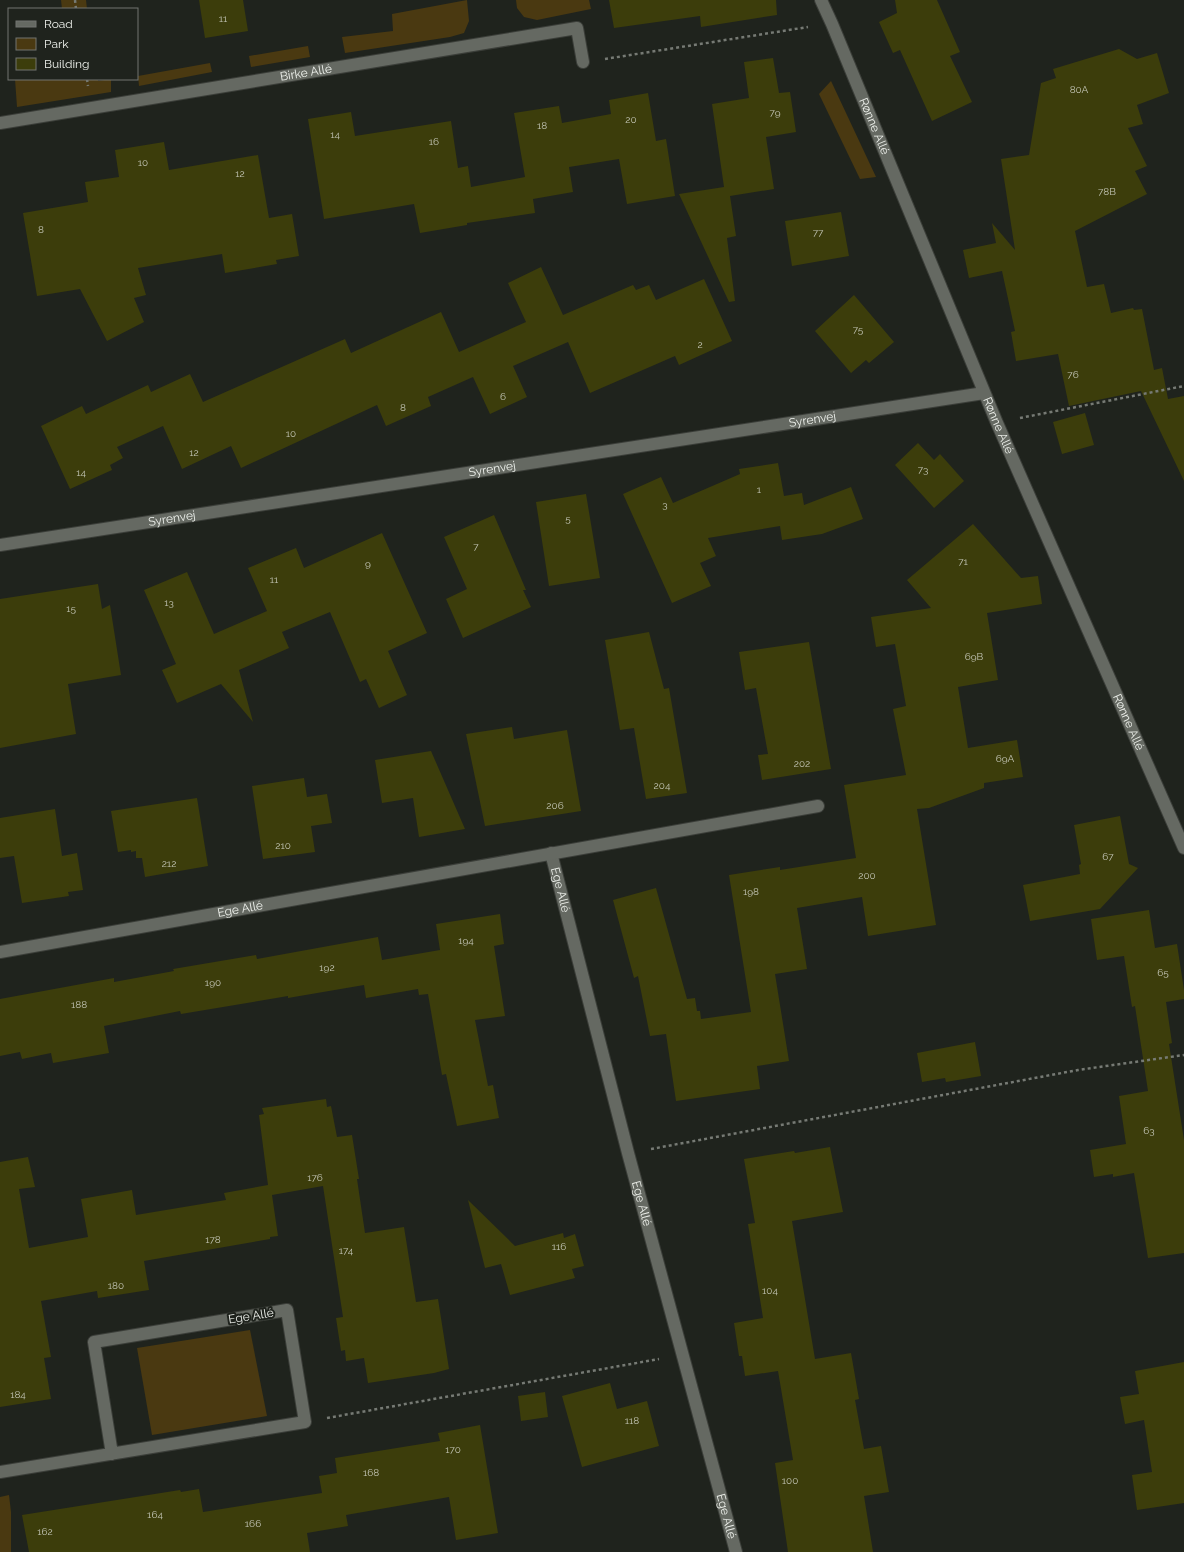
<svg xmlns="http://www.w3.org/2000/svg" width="1184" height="1552" viewBox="0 0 1184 1552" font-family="Raleway,sans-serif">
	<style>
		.green { fill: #4a3911 }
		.building { fill: #3c3d0b }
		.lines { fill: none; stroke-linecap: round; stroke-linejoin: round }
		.minor-casing { stroke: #3b3e39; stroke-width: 14 }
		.path { stroke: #767a74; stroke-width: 2.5; stroke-dasharray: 3 3; stroke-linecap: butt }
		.minor { stroke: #656962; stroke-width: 12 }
		.labels { text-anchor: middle; stroke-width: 4; stroke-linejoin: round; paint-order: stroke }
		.number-label { font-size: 10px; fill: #c2c4b4 }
		.street-label { font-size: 12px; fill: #eef1ec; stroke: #1f231d }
	</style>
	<rect width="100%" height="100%" fill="#1f231d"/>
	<g class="green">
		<path d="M 61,0 L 86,0 L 87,9 L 62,9 Z"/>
		<path d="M 467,0 L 469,21 L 464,33 L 450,37 L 345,53 L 342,37 L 393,31 L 392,14 Z"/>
		<path d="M 516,0 L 589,0 L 591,9 L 537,20 L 524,17 L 517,8 Z"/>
		<path d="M 308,46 L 310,57 L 251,67 L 249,56 Z"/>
		<path d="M 210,63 L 212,72 L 139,86 L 138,76 Z"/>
		<path d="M 15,79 L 98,79 L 98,81 L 111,79 L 111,92 L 17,107 Z"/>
		<path d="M 831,81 L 876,177 L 860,179 L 819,94 Z"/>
		<path d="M 250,1330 L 267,1416 L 152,1435 L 137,1348 Z"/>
		<path d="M 9,1495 L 11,1512 L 11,1552 L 0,1552 L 0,1497 Z"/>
	</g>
	<g class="building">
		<path d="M 199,0 L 243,0 L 248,31 L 205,38 Z"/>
		<path d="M 609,0 L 776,0 L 777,15 L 701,27 L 700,16 L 614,28 Z"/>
		<path d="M 895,0 L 937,0 L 960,52 L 950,56 L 972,102 L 932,121 L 900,50 L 893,53 L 879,22 L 897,13 Z"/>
		<path d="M 1119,49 L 1137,59 L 1157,53 L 1169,93 L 1137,105 L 1143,124 L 1128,128 L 1147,166 L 1135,171 L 1147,194 L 1075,231 L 1087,287 L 1104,284 L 1111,313 L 1133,308 L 1134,310 L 1142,309 L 1154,370 L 1162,368 L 1168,399 L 1184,396 L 1184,481 L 1141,391 L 1069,406 L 1058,354 L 1016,361 L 1011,332 L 1015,331 L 1002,271 L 969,278 L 963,250 L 996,243 L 992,223 L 1015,250 L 1001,159 L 1029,155 L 1041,83 L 1056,78 L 1053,69 Z"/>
		<path d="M 773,58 L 779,93 L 790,92 L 796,132 L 766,137 L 774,189 L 730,196 L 736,236 L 727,238 L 735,301 L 729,302 L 679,194 L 724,187 L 712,104 L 749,98 L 744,62 Z"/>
		<path d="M 648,93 L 656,141 L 666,139 L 675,196 L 627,204 L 619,159 L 569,167 L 573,192 L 533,199 L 535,213 L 467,223 L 467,225 L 420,233 L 414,204 L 324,219 L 308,119 L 351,112 L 355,136 L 451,121 L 458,168 L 468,166 L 471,187 L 525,177 L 514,113 L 559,106 L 562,123 L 611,114 L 609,100 Z"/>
		<path d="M 164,142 L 169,170 L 258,155 L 269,218 L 292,214 L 299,256 L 276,260 L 277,264 L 225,273 L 222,254 L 138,268 L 146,295 L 134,298 L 144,322 L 107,341 L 80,289 L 37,296 L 23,213 L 88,202 L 85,182 L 119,177 L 115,150 Z"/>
		<path d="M 841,212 L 849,256 L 792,266 L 785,221 Z"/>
		<path d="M 541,267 L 563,315 L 633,285 L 636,290 L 649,285 L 656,300 L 704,279 L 732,341 L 679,365 L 675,356 L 590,393 L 568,342 L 513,366 L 527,397 L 490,414 L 473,377 L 428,397 L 431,406 L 386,426 L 377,405 L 241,468 L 231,446 L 182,469 L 163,426 L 117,447 L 123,458 L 110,465 L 112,470 L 70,489 L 41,426 L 82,406 L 86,414 L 148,385 L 151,392 L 190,374 L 203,402 L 345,339 L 351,353 L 441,312 L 459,352 L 526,322 L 508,283 Z"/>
		<path d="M 854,295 L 894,342 L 869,363 L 866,360 L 851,373 L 815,331 Z"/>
		<path d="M 1085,413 L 1094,445 L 1062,454 L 1053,422 Z"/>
		<path d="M 918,443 L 934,460 L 940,454 L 964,481 L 934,508 L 895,465 Z"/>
		<path d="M 778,463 L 784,496 L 802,493 L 804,505 L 851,487 L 863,519 L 822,534 L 782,540 L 780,526 L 708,538 L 716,556 L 700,563 L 711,586 L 672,603 L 623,494 L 661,477 L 673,503 L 740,474 L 739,469 Z"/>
		<path d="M 586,494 L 600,578 L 549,586 L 536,502 Z"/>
		<path d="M 494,515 L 526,590 L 523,590 L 531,607 L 463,638 L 446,599 L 467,589 L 444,537 Z"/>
		<path d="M 973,524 L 1021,578 L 1038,576 L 1042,604 L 987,613 L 998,680 L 958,687 L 968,748 L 1017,740 L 1023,777 L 984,783 L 984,788 L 929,808 L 917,809 L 936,925 L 868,936 L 862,897 L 797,908 L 807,969 L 775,974 L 789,1061 L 757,1066 L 760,1089 L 676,1101 L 666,1034 L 650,1036 L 638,976 L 634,978 L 613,900 L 656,888 L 687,999 L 695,998 L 697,1011 L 700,1011 L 701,1019 L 751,1012 L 729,875 L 780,867 L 780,870 L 856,858 L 844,785 L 906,775 L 893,709 L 906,706 L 895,644 L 876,647 L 871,617 L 931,608 L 907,580 Z"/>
		<path d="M 382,533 L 427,633 L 388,651 L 407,695 L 379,708 L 366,679 L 360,682 L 330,612 L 282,632 L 289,648 L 239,670 L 253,722 L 221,684 L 177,703 L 162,670 L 176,664 L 144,590 L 187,572 L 214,634 L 267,611 L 248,568 L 296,548 L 304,568 Z"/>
		<path d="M 98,584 L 102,609 L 110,605 L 121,675 L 68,684 L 76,734 L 0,748 L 0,599 Z"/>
		<path d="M 649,632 L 664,689 L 669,688 L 687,793 L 646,799 L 634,728 L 620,730 L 605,640 Z"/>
		<path d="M 809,642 L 831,769 L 762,780 L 758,755 L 768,754 L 756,688 L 745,690 L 739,652 Z"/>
		<path d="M 512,727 L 514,739 L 567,730 L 581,811 L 485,826 L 466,734 Z"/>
		<path d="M 431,751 L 465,829 L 419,837 L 413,798 L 382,803 L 375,760 Z"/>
		<path d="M 304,778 L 307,797 L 327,794 L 332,823 L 311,826 L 315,852 L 263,859 L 252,786 Z"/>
		<path d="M 197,798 L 208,866 L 145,877 L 142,858 L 136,858 L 136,851 L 131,852 L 131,850 L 118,852 L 111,811 Z"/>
		<path d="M 55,809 L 62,856 L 77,853 L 83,890 L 68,892 L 69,896 L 22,903 L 14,856 L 0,858 L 0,818 Z"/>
		<path d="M 1120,816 L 1129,864 L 1138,868 L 1100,909 L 1030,921 L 1023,885 L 1080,874 L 1079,865 L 1081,864 L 1074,825 Z"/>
		<path d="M 1149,910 L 1155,948 L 1177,944 L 1184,990 L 1184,999 L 1166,1002 L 1172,1043 L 1169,1044 L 1184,1140 L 1184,1253 L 1148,1258 L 1134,1173 L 1113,1177 L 1113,1174 L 1094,1177 L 1090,1150 L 1126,1144 L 1119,1096 L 1148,1091 L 1135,1006 L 1132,1007 L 1124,956 L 1097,960 L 1091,919 Z"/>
		<path d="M 500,914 L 504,944 L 494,946 L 505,1016 L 475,1020 L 488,1086 L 493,1085 L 499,1118 L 457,1126 L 446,1074 L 442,1075 L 428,994 L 419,995 L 418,989 L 366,998 L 364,985 L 288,998 L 288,996 L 181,1014 L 180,1011 L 104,1026 L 109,1053 L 53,1063 L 51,1053 L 22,1059 L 20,1052 L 0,1056 L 0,999 L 114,978 L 114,982 L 174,971 L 173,969 L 256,955 L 257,959 L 378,937 L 382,960 L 440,950 L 436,924 Z"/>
		<path d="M 975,1042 L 981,1076 L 946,1082 L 945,1078 L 922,1082 L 917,1053 Z"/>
		<path d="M 326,1099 L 327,1107 L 331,1106 L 337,1137 L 352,1135 L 359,1179 L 357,1179 L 365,1233 L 404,1227 L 416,1302 L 438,1299 L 449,1369 L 434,1373 L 368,1383 L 364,1358 L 346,1361 L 345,1350 L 341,1351 L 336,1318 L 343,1317 L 323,1186 L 272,1195 L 278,1236 L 270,1237 L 270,1239 L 144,1261 L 149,1290 L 98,1298 L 97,1291 L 41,1301 L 51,1357 L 44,1358 L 51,1399 L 0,1407 L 0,1162 L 28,1157 L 35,1187 L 19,1189 L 29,1248 L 88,1237 L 81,1199 L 132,1190 L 136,1215 L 226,1200 L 224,1193 L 268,1185 L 259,1115 L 264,1114 L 262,1108 Z"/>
		<path d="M 830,1147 L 843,1212 L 792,1221 L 815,1359 L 851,1353 L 859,1399 L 855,1400 L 864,1449 L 881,1446 L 889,1492 L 864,1496 L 873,1552 L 788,1552 L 775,1463 L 793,1460 L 778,1371 L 745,1376 L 742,1356 L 739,1356 L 734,1323 L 763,1318 L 748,1224 L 755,1223 L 744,1159 L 794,1151 L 795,1153 Z"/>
		<path d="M 468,1200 L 515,1246 L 563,1233 L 564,1238 L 575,1234 L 584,1266 L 572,1269 L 575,1278 L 510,1295 L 501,1264 L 485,1268 Z"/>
		<path d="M 1184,1362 L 1184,1503 L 1137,1510 L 1132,1475 L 1152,1472 L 1144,1420 L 1125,1424 L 1120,1397 L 1139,1394 L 1135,1371 Z"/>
		<path d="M 610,1383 L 617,1409 L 647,1401 L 659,1446 L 582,1467 L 562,1396 Z"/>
		<path d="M 545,1392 L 548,1417 L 521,1421 L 518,1396 Z"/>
		<path d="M 480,1425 L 498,1533 L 456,1540 L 449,1497 L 346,1515 L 348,1526 L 307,1533 L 310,1552 L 29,1552 L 22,1515 L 180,1490 L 181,1492 L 199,1489 L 203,1512 L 322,1493 L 319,1476 L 337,1473 L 335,1458 L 440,1441 L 438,1433 Z"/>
	</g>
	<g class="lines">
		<g class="minor-casing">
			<g id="minor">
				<path id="s1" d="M 821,0 L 832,24 L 997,423 L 1184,848"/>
				<path id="s2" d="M 0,123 L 577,28 L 583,62"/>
				<path id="s3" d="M 0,545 L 984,393"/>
				<path id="s4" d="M 551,853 L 628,1153 L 736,1552"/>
				<path id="s5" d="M 0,952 L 818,806"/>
				<path d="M 0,1472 L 305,1422 L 287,1310 L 94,1342 L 112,1454"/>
			</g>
		</g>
		<g class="path">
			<path d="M 75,0 L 76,9"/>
			<path d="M 605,59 L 808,27"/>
			<path d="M 87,79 L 88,86"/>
			<path d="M 1020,418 L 1184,386"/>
			<path d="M 651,1149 L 1078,1070 L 1184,1055"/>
			<path d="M 327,1418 L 659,1359"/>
		</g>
		<use href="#minor" class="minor"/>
	</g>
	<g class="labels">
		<g class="number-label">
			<text x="223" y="22">11</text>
			<text x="1079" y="93">80A</text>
			<text x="775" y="116">79</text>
			<text x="631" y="123">20</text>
			<text x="542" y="129">18</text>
			<text x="335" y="138">14</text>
			<text x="434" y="145">16</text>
			<text x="143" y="166">10</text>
			<text x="240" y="177">12</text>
			<text x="1107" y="195">78B</text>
			<text x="41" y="233">8</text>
			<text x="818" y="236">77</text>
			<text x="858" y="333">75</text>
			<text x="700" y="348">2</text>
			<text x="1073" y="378">76</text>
			<text x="503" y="400">6</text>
			<text x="403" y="411">8</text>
			<text x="291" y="437">10</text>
			<text x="194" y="456">12</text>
			<text x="923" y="473">73</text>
			<text x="81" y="476">14</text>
			<text x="759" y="493">1</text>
			<text x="665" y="508">3</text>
			<text x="568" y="522">5</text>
			<text x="476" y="550">7</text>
			<text x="963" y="565">71</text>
			<text x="368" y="567">9</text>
			<text x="274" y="583">11</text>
			<text x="169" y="606">13</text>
			<text x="71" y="612">15</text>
			<text x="974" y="660">69B</text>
			<text x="1005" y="762">69A</text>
			<text x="802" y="767">202</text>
			<text x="662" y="789">204</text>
			<text x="555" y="809">206</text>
			<text x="283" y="849">210</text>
			<text x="1108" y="860">67</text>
			<text x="169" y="867">212</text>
			<text x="867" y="879">200</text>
			<text x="751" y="895">198</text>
			<text x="466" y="944">194</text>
			<text x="327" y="971">192</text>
			<text x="1163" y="976">65</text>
			<text x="213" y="986">190</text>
			<text x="79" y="1008">188</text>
			<text x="1149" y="1134">63</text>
			<text x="315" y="1181">176</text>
			<text x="213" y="1243">178</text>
			<text x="559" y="1250">116</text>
			<text x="346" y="1254">174</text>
			<text x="116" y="1289">180</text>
			<text x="770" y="1294">104</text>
			<text x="18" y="1398">184</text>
			<text x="632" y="1424">118</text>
			<text x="453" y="1453">170</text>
			<text x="371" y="1476">168</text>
			<text x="790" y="1484">100</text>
			<text x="155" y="1518">164</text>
			<text x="253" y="1527">166</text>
			<text x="45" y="1535">162</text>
		</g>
		<g class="street-label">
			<text dy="4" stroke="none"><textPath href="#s2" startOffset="310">Birke Allé</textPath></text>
			<text dy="4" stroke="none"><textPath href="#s1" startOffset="137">Rønne Allé</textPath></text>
			<text dy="4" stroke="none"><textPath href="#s3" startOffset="822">Syrenvej</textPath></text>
			<text dy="4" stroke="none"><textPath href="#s1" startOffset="461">Rønne Allé</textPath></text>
			<text dy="4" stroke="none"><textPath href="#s3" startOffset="498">Syrenvej</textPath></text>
			<text dy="4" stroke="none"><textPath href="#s3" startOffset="174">Syrenvej</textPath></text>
			<text dy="4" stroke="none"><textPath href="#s1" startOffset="785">Rønne Allé</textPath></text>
			<text dy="4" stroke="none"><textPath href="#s4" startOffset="38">Ege Allé</textPath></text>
			<text dy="4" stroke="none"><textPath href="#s5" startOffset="244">Ege Allé</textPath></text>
			<text dy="4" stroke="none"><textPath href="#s4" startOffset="362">Ege Allé</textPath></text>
			<text transform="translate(251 1316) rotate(-9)" y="4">Ege Allé</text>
			<text dy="4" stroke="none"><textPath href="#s4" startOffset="686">Ege Allé</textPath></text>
		</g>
	</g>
	<rect x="8" y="8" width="130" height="72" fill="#1f231d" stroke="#727570"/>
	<rect x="16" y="21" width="20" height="6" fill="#656962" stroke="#727570"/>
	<text x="44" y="28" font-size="12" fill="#eef1ec">Road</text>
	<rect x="16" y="38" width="20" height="12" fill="#4a3911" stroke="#727570"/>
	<text x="44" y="48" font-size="12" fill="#eef1ec">Park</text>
	<rect x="16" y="58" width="20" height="12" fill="#3c3d0b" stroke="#727570"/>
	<text x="44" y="68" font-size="12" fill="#eef1ec">Building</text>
</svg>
